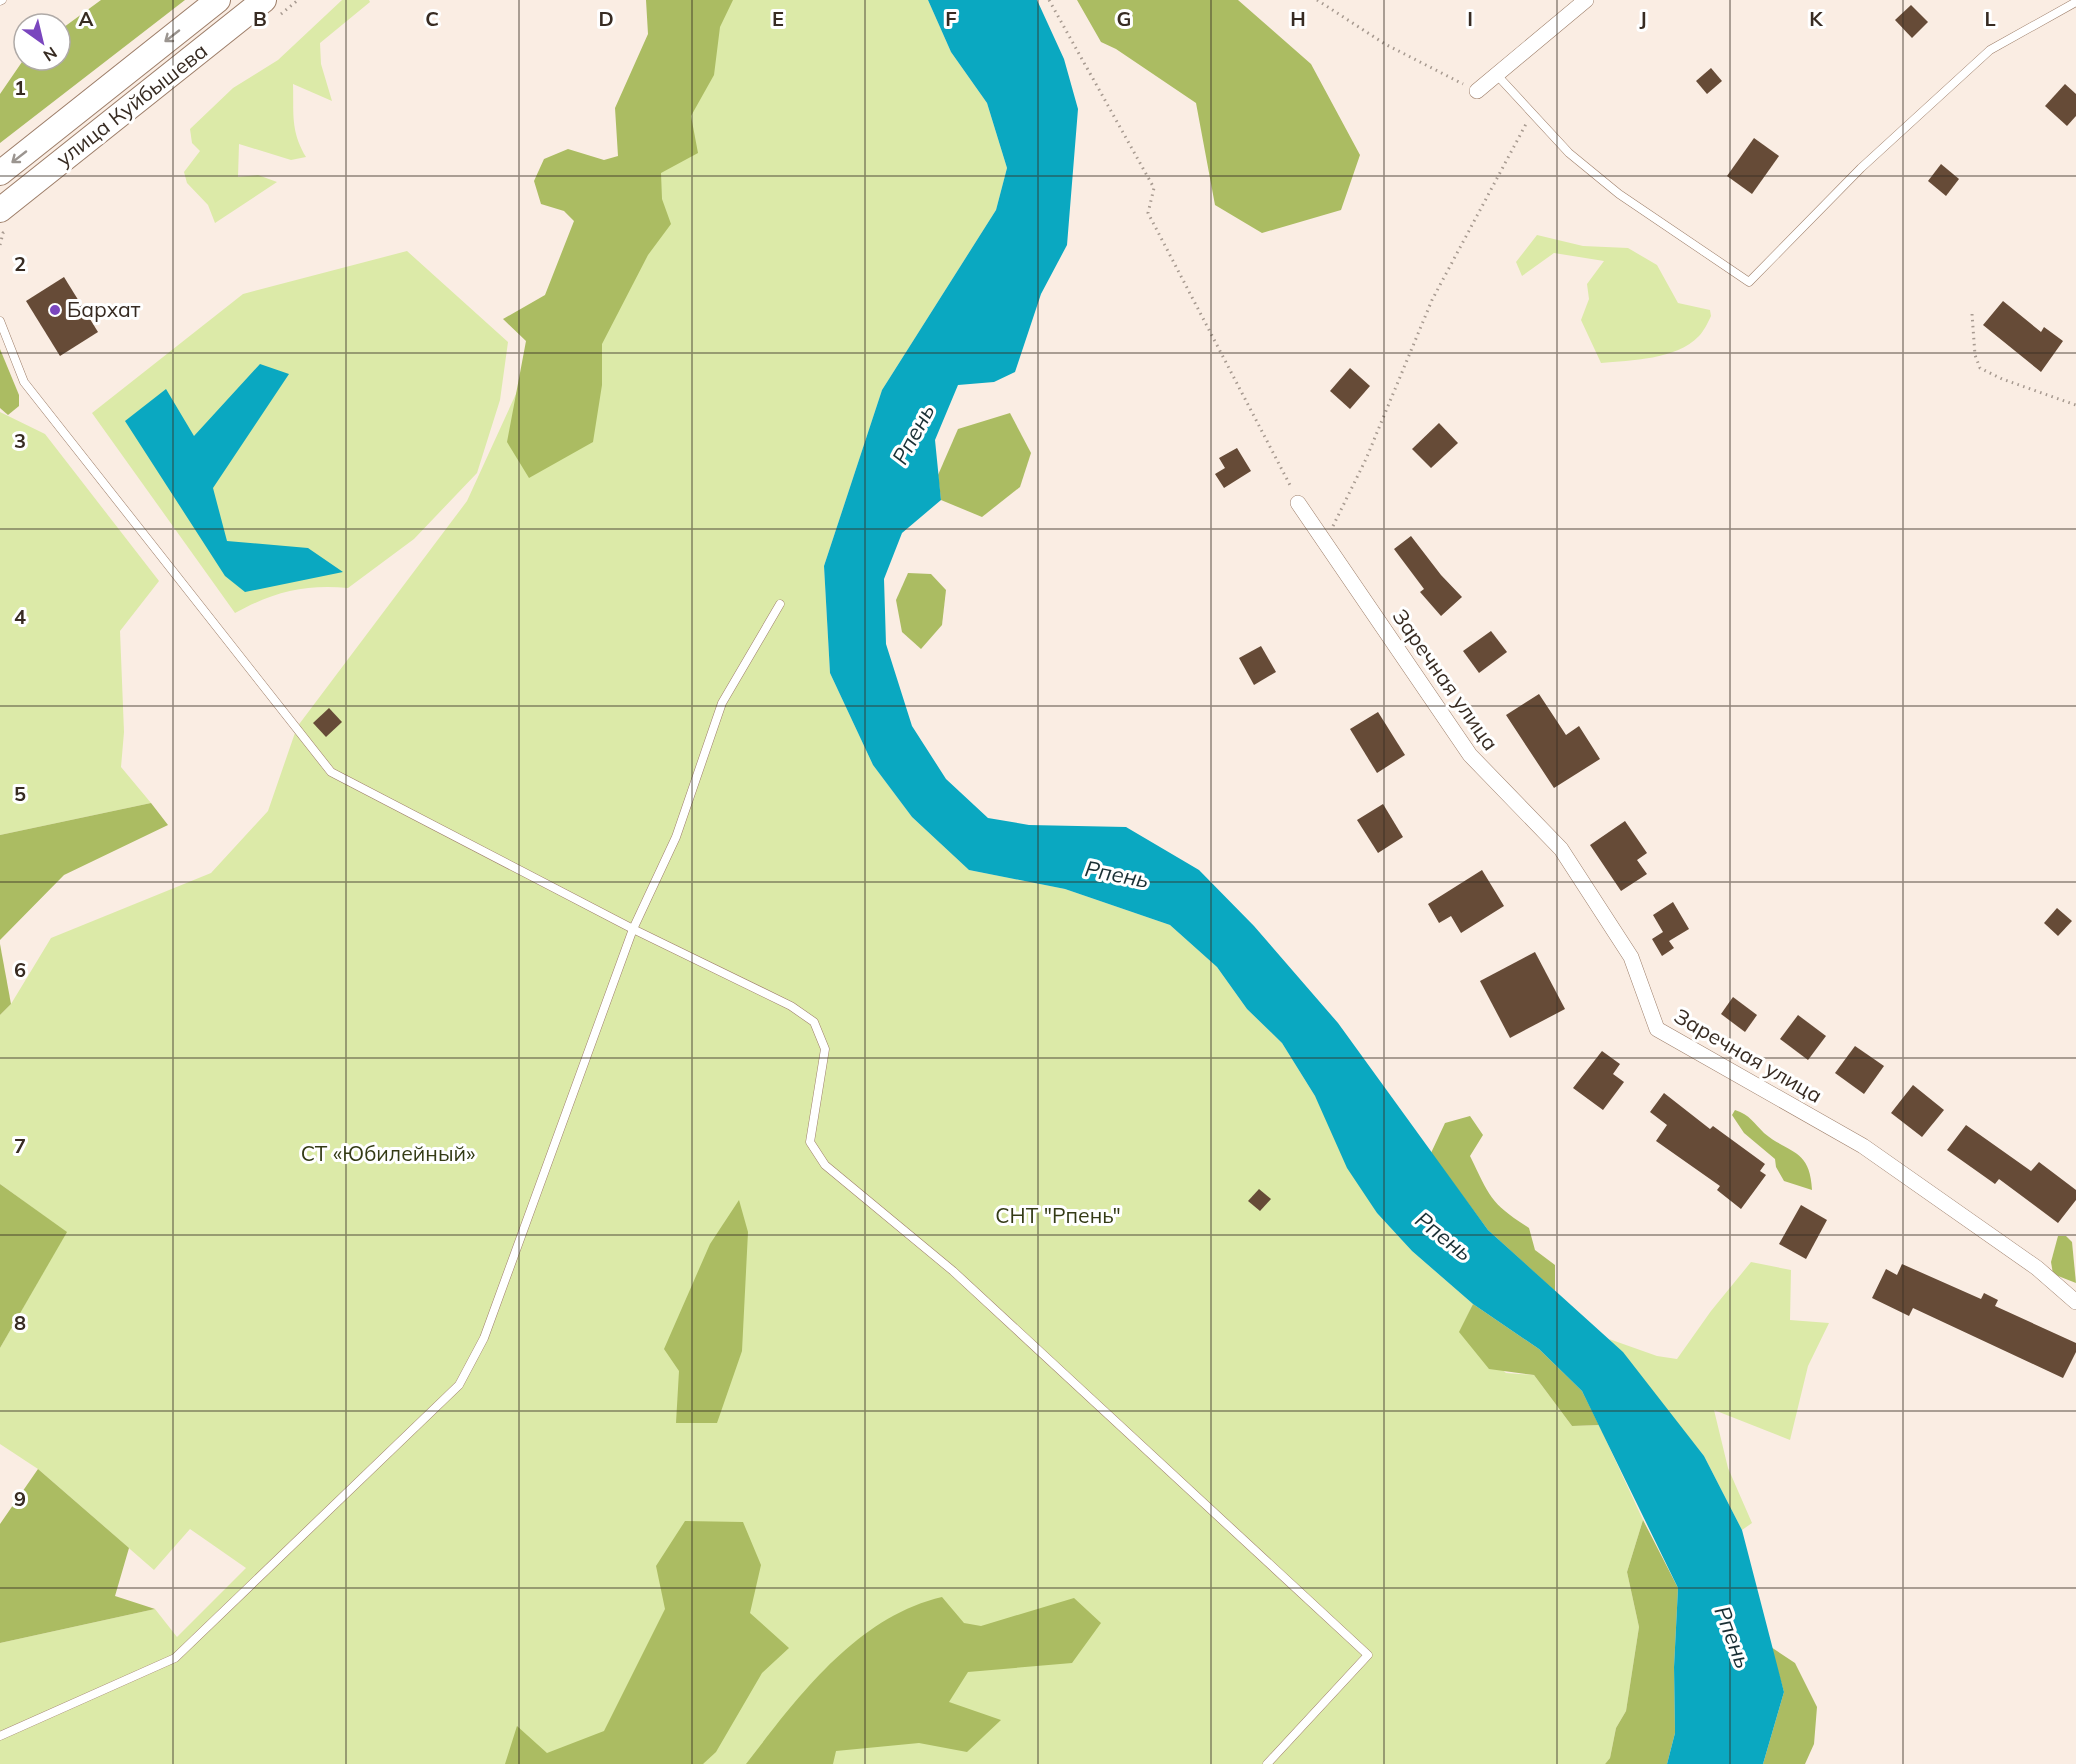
<svg xmlns="http://www.w3.org/2000/svg" width="2076" height="1764" viewBox="0 0 2076 1764" font-family="Mulish,sans-serif">
	<style>
		.green { fill: #dceaa8 }
		.forest { fill: #abbc62 }
		.water { fill: #0aa8c1 }
		.building { fill: #664b37 }
		.lines { fill: none; stroke-linecap: round; stroke-linejoin: round }
		.service-casing { stroke: #9d7e69; stroke-width: 9 }
		.minor-casing { stroke: #9d7e69; stroke-width: 16 }
		.trunk-casing { stroke: #9d7e69; stroke-width: 26 }
		.path { stroke: #a79a90; stroke-width: 3; stroke-dasharray: 1.5 4.5; stroke-linecap: butt }
		.service { stroke: #fff; stroke-width: 8 }
		.minor { stroke: #fff; stroke-width: 15 }
		.trunk { stroke: #fff; stroke-width: 24 }
		.oneway { stroke: #9b9590 }
		.grid { fill: none; stroke: #372b22; stroke-width: 1.5; stroke-opacity: 0.55 }
		.poi-dot { fill: #7a46be; stroke: #fff; stroke-width: 2 }
		.labels { text-anchor: middle; stroke-width: 6; stroke-linejoin: round; paint-order: stroke }
		.street-label { font-size: 21px; fill: #372b22; stroke: #fff }
		.poi-label { font-size: 21px; fill: #372b22; stroke: #fff; text-anchor: start }
		.park-label { font-size: 21px; fill: #343b15; stroke: #fff }
		.water-label { font-size: 22px; font-style: italic; fill: #1a3035; stroke: #fff }
		.grid-label { font-size: 20px; text-anchor: middle; font-weight: bold; fill: #372b22; stroke: #fff; stroke-width: 6; stroke-linejoin: round; paint-order: stroke }
	</style>
	<rect width="100%" height="100%" fill="#faede3"/>
	<g class="green">
		<path d="M 342,0 L 369,0 L 370,2 L 320,43 L 321,64 L 332,101 L 293,84 C 294,113 290,130 306,157 L 291,160 L 239,144 L 238,177 L 258,175 L 277,182 L 215,223 L 208,205 L 187,183 L 184,172 L 200,151 L 192,143 L 190,129 L 233,88 L 278,60 Z"/>
		<path d="M 696,0 L 928,0 L 951,52 L 987,103 L 1007,168 L 996,210 L 882,390 L 824,566 L 830,673 L 873,765 L 912,817 L 969,870 L 1065,889 L 1170,925 L 1217,967 L 1247,1009 L 1282,1043 L 1315,1096 L 1377,1213 L 1412,1251 L 1473,1304 L 1460,1332 L 1506,1373 L 1534,1375 L 1572,1426 L 1599,1425 L 1643,1520 L 1627,1572 L 1639,1627 L 1626,1711 L 1616,1728 L 1610,1758 L 1605,1764 L 0,1764 L 0,1643 L 155,1609 L 177,1637 L 246,1568 L 190,1529 L 154,1570 L 38,1469 L 0,1444 L 0,1348 L 66,1232 L 0,1184 L 0,1015 L 11,1004 L 51,938 L 211,873 L 268,811 L 297,727 L 467,501 Z"/>
		<path d="M 1537,235 L 1583,246 L 1628,248 L 1657,265 L 1678,303 L 1710,310 L 1711,316 C 1708,322 1704,331 1699,336 C 1676,360 1631,360 1601,363 L 1581,320 L 1589,299 L 1587,284 L 1604,261 L 1554,253 L 1522,276 L 1516,262 Z"/>
		<path d="M 407,251 L 508,342 L 500,400 L 477,473 L 414,539 L 348,588 C 305,584 273,592 235,613 L 92,413 L 243,294 Z"/>
		<path d="M 0,412 L 45,434 L 159,581 L 120,631 L 124,732 L 121,767 L 151,803 L 0,835 Z"/>
		<path d="M 1751,1262 L 1791,1270 L 1790,1320 L 1829,1323 L 1808,1366 L 1790,1440 L 1714,1410 L 1728,1468 L 1752,1523 L 1742,1530 L 1704,1456 L 1609,1339 L 1657,1356 L 1677,1359 L 1711,1311 Z"/>
	</g>
	<g class="forest">
		<path d="M 101,0 L 185,0 L 0,143 L 0,94 L 24,59 L 60,60 L 60,30 Z"/>
		<path d="M 646,0 L 733,0 L 720,27 L 714,75 L 691,116 L 698,153 L 661,173 L 662,199 L 671,224 L 648,255 L 602,344 L 602,385 L 593,442 L 529,478 L 507,442 L 526,341 L 503,319 L 545,295 L 574,221 L 564,211 L 541,204 L 534,181 L 544,159 L 568,149 L 604,160 L 618,156 L 615,108 L 648,34 Z"/>
		<path d="M 1077,0 L 1238,0 L 1311,64 L 1360,155 L 1341,210 L 1262,233 L 1215,205 L 1196,103 L 1116,49 L 1101,42 Z"/>
		<path d="M 0,349 L 19,395 L 19,406 L 8,415 L 0,408 Z"/>
		<path d="M 1010,413 L 1031,453 L 1020,487 L 982,517 L 941,500 L 938,475 L 958,429 Z"/>
		<path d="M 908,573 L 931,574 L 946,590 L 942,625 L 921,649 L 902,632 L 896,600 Z"/>
		<path d="M 151,803 L 168,825 L 64,875 L 0,940 L 0,835 Z"/>
		<path d="M 0,944 L 11,1004 L 0,1015 Z"/>
		<path d="M 1735,1110 C 1750,1115 1754,1123 1764,1133 C 1789,1154 1810,1148 1812,1190 L 1784,1181 L 1776,1167 L 1775,1159 L 1744,1133 L 1732,1115 Z"/>
		<path d="M 1470,1116 L 1483,1135 L 1470,1156 C 1490,1197 1490,1203 1529,1228 L 1535,1250 L 1555,1265 L 1555,1291 L 1488,1230 L 1431,1153 L 1445,1123 Z"/>
		<path d="M 0,1184 L 67,1232 L 0,1348 Z"/>
		<path d="M 739,1200 L 748,1232 L 742,1351 L 717,1423 L 676,1423 L 679,1371 L 664,1349 L 710,1244 Z"/>
		<path d="M 2058,1236 L 2066,1236 L 2072,1242 L 2076,1283 L 2053,1274 L 2051,1262 Z"/>
		<path d="M 1473,1304 L 1539,1349 L 1582,1391 L 1599,1425 L 1572,1426 L 1534,1375 L 1489,1369 L 1459,1332 Z"/>
		<path d="M 38,1469 L 129,1548 L 115,1596 L 155,1609 L 0,1643 L 0,1524 Z"/>
		<path d="M 1643,1520 L 1678,1588 L 1674,1667 L 1675,1733 L 1667,1764 L 1605,1764 L 1610,1758 L 1616,1728 L 1626,1711 L 1639,1627 L 1627,1572 Z"/>
		<path d="M 685,1521 L 743,1522 L 761,1565 L 750,1613 L 789,1648 L 762,1673 L 716,1752 L 703,1764 L 505,1764 L 517,1726 L 547,1753 L 604,1731 L 665,1609 L 656,1566 Z"/>
		<path d="M 942,1597 L 964,1623 L 981,1626 L 1074,1598 L 1101,1623 L 1072,1663 L 968,1672 L 949,1702 L 1001,1720 L 967,1752 L 919,1743 L 836,1751 L 833,1764 L 746,1764 C 797,1698 856,1617 942,1597 Z"/>
		<path d="M 1771,1647 L 1795,1663 L 1817,1707 L 1814,1744 L 1805,1764 L 1763,1764 L 1784,1692 Z"/>
	</g>
	<g class="water">
		<path d="M 928,0 L 1037,0 L 1064,59 L 1078,109 L 1067,245 L 1041,294 L 1015,372 L 994,382 L 958,385 L 935,440 L 941,500 L 902,533 L 884,579 L 886,644 L 912,726 L 946,779 L 988,818 L 1029,825 L 1126,827 L 1199,870 L 1254,926 L 1338,1023 L 1488,1230 L 1623,1352 L 1704,1456 L 1742,1530 L 1784,1692 L 1763,1764 L 1667,1764 L 1675,1733 L 1674,1667 L 1678,1588 L 1582,1391 L 1539,1349 L 1473,1304 L 1412,1251 L 1377,1213 L 1347,1168 L 1315,1096 L 1282,1043 L 1247,1009 L 1217,967 L 1170,925 L 1065,889 L 969,870 L 912,817 L 873,765 L 830,673 L 824,566 L 882,390 L 996,210 L 1007,168 L 987,103 L 951,52 Z"/>
		<path d="M 260,364 L 289,374 L 213,488 L 227,541 L 308,548 L 343,572 L 245,592 L 225,576 L 125,421 L 166,389 L 194,436 Z"/>
	</g>
	<g class="building">
		<path d="M 1911,5 L 1928,22 L 1912,38 L 1895,20 Z"/>
		<path d="M 1711,68 L 1722,81 L 1707,94 L 1696,81 Z"/>
		<path d="M 2065,84 L 2076,94 L 2076,116 L 2067,126 L 2045,106 Z"/>
		<path d="M 1754,138 L 1779,156 L 1752,194 L 1727,176 Z"/>
		<path d="M 1941,164 L 1959,179 L 1946,196 L 1928,181 Z"/>
		<path d="M 64,277 L 98,332 L 60,356 L 26,301 Z"/>
		<path d="M 2003,301 L 2041,332 L 2044,327 L 2063,341 L 2041,372 L 1983,325 Z"/>
		<path d="M 1350,368 L 1370,386 L 1350,409 L 1330,391 Z"/>
		<path d="M 1439,423 L 1458,443 L 1431,468 L 1412,449 Z"/>
		<path d="M 1237,448 L 1251,471 L 1224,488 L 1215,474 L 1225,468 L 1219,458 Z"/>
		<path d="M 1411,536 L 1441,575 L 1462,597 L 1441,616 L 1420,592 L 1424,589 L 1394,549 Z"/>
		<path d="M 1491,631 L 1507,652 L 1479,673 L 1463,651 Z"/>
		<path d="M 1261,646 L 1276,672 L 1254,685 L 1239,658 Z"/>
		<path d="M 1539,694 L 1566,735 L 1579,726 L 1600,759 L 1554,788 L 1506,715 Z"/>
		<path d="M 329,708 L 342,722 L 326,737 L 313,723 Z"/>
		<path d="M 1378,712 L 1405,755 L 1377,773 L 1350,729 Z"/>
		<path d="M 1383,804 L 1403,837 L 1378,853 L 1357,820 Z"/>
		<path d="M 1625,821 L 1647,853 L 1637,860 L 1647,874 L 1621,891 L 1590,845 Z"/>
		<path d="M 1482,870 L 1504,906 L 1461,933 L 1451,916 L 1439,923 L 1428,904 Z"/>
		<path d="M 1673,902 L 1689,929 L 1669,941 L 1674,948 L 1662,956 L 1652,939 L 1663,932 L 1653,915 Z"/>
		<path d="M 2057,908 L 2072,921 L 2058,936 L 2044,923 Z"/>
		<path d="M 1535,952 L 1565,1009 L 1510,1038 L 1480,981 Z"/>
		<path d="M 1733,997 L 1757,1015 L 1745,1032 L 1721,1014 Z"/>
		<path d="M 1798,1015 L 1826,1036 L 1808,1060 L 1780,1039 Z"/>
		<path d="M 1855,1046 L 1884,1066 L 1864,1094 L 1835,1073 Z"/>
		<path d="M 1602,1051 L 1620,1064 L 1613,1074 L 1624,1082 L 1603,1110 L 1573,1088 Z"/>
		<path d="M 1913,1085 L 1944,1110 L 1922,1137 L 1891,1113 Z"/>
		<path d="M 1664,1093 L 1710,1129 L 1713,1126 L 1765,1164 L 1760,1171 L 1766,1175 L 1741,1209 L 1717,1190 L 1720,1186 L 1656,1141 L 1667,1125 L 1650,1112 Z"/>
		<path d="M 1966,1125 L 2031,1171 L 2039,1162 L 2076,1190 L 2076,1200 L 2058,1223 L 1999,1179 L 1995,1184 L 1947,1150 Z"/>
		<path d="M 1259,1189 L 1271,1199 L 1260,1211 L 1248,1201 Z"/>
		<path d="M 1801,1205 L 1827,1220 L 1806,1259 L 1779,1244 Z"/>
		<path d="M 1902,1264 L 1981,1299 L 1984,1293 L 1998,1300 L 1995,1306 L 2076,1343 L 2076,1352 L 2063,1378 L 1913,1308 L 1909,1316 L 1872,1298 L 1886,1269 L 1897,1275 Z"/>
	</g>
	<g class="lines">
		<g class="service-casing">
			<g id="service">
				<path d="M 0,1 L 2,0"/>
				<path d="M 1496,74 L 1569,153 L 1619,194 L 1749,282 L 1861,168 L 1990,50 L 2076,2"/>
				<path d="M 0,321 L 24,382 L 331,772 L 633,929 L 791,1006 L 814,1022 L 825,1049 L 810,1142 L 825,1165 L 953,1271 L 1368,1655 L 1267,1764"/>
				<path d="M 0,1736 L 175,1658 L 459,1385 L 484,1338 L 633,929 L 676,837 L 722,703 L 780,604"/>
			</g>
		</g>
		<g class="minor-casing">
			<g id="minor">
				<path d="M 1477,91 L 1586,0"/>
				<path d="M 1298,503 L 1470,755 L 1561,849 L 1631,957 L 1657,1029 L 1863,1146 L 2037,1268 L 2076,1302"/>
			</g>
		</g>
		<g class="trunk-casing">
			<g id="trunk">
				<path d="M 0,173 L 218,0"/>
				<path d="M 0,210 L 264,0"/>
			</g>
		</g>
		<g class="path">
			<path d="M 1049,0 L 1154,188 L 1148,213 L 1291,487"/>
			<path d="M 1317,0 L 1385,44 L 1463,84"/>
			<path d="M 281,14 L 298,0"/>
			<path d="M 0,245 L 3,233 L 7,230"/>
			<path d="M 1972,314 L 1975,355 L 1980,368 L 2002,379 L 2076,405"/>
			<path d="M 1333,526 L 1366,459 L 1432,300 L 1526,124"/>
		</g>
		<use href="#service" class="service"/>
		<use href="#minor" class="minor"/>
		<use href="#trunk" class="trunk"/>
	</g>
	<defs><path id="oneway-shaft" d="M-6 0H5M1.5-3L5.5 0L1.5 3" fill="none" stroke-width="1.6" stroke-linecap="round" stroke-linejoin="round" transform="scale(1.5)"/></defs>
	<g class="oneway">
		<use href="#oneway-shaft" transform="translate(172 36) rotate(142)"/>
		<use href="#oneway-shaft" transform="translate(19 157) rotate(142)"/>
	</g>
	<path class="grid" d="M 173,0 L 173,1764M 346,0 L 346,1764M 519,0 L 519,1764M 692,0 L 692,1764M 865,0 L 865,1764M 1038,0 L 1038,1764M 1211,0 L 1211,1764M 1384,0 L 1384,1764M 1557,0 L 1557,1764M 1730,0 L 1730,1764M 1903,0 L 1903,1764M 0,176 L 2076,176M 0,353 L 2076,353M 0,529 L 2076,529M 0,706 L 2076,706M 0,882 L 2076,882M 0,1058 L 2076,1058M 0,1235 L 2076,1235M 0,1411 L 2076,1411M 0,1588 L 2076,1588"/>
	<circle class="poi-dot" cx="55" cy="310" r="6"/>
	<g class="labels">
		<g class="street-label">
			<text transform="translate(132 105) rotate(-38)" y="7">улица Куйбышева</text>
			<text transform="translate(1445 680) rotate(55)" y="7">Заречная улица</text>
			<text transform="translate(1748 1056) rotate(30)" y="7">Заречная улица</text>
		</g>
		<g class="poi-label">
			<text x="67" y="317">Бархат</text>
		</g>
		<g class="park-label">
			<text x="388" y="1161">СТ «Юбилейный»</text>
			<text x="1058" y="1223">СНТ "Рпень"</text>
		</g>
		<g class="water-label">
			<text transform="translate(913 434) rotate(-62)" y="8">Рпень</text>
			<text transform="translate(1117 874) rotate(11)" y="8">Рпень</text>
			<text transform="translate(1444 1236) rotate(38)" y="8">Рпень</text>
			<text transform="translate(1733 1637) rotate(69)" y="8">Рпень</text>
		</g>
	</g>
	<g class="grid-label">
		<text x="86" y="26">A</text>
		<text x="260" y="26">B</text>
		<text x="432" y="26">C</text>
		<text x="606" y="26">D</text>
		<text x="778" y="26">E</text>
		<text x="951" y="26">F</text>
		<text x="1124" y="26">G</text>
		<text x="1298" y="26">H</text>
		<text x="1470" y="26">I</text>
		<text x="1643" y="26">J</text>
		<text x="1816" y="26">K</text>
		<text x="1990" y="26">L</text>
		<text x="20" y="95">1</text>
		<text x="20" y="271">2</text>
		<text x="20" y="448">3</text>
		<text x="20" y="624">4</text>
		<text x="20" y="801">5</text>
		<text x="20" y="977">6</text>
		<text x="20" y="1153">7</text>
		<text x="20" y="1330">8</text>
		<text x="20" y="1506">9</text>
	</g>
	<g transform="translate(42 42) rotate(146)"><circle r="28" fill="#ffffff" stroke="#afaaa7" stroke-width="1.5"/>
	<path d="M0-4.5L10 22L0 15L-10 22Z" fill="#7a46be"/>
	<text y="-9" font-size="16" font-weight="bold" text-anchor="middle" fill="#372b22">N</text>
	</g>
</svg>
